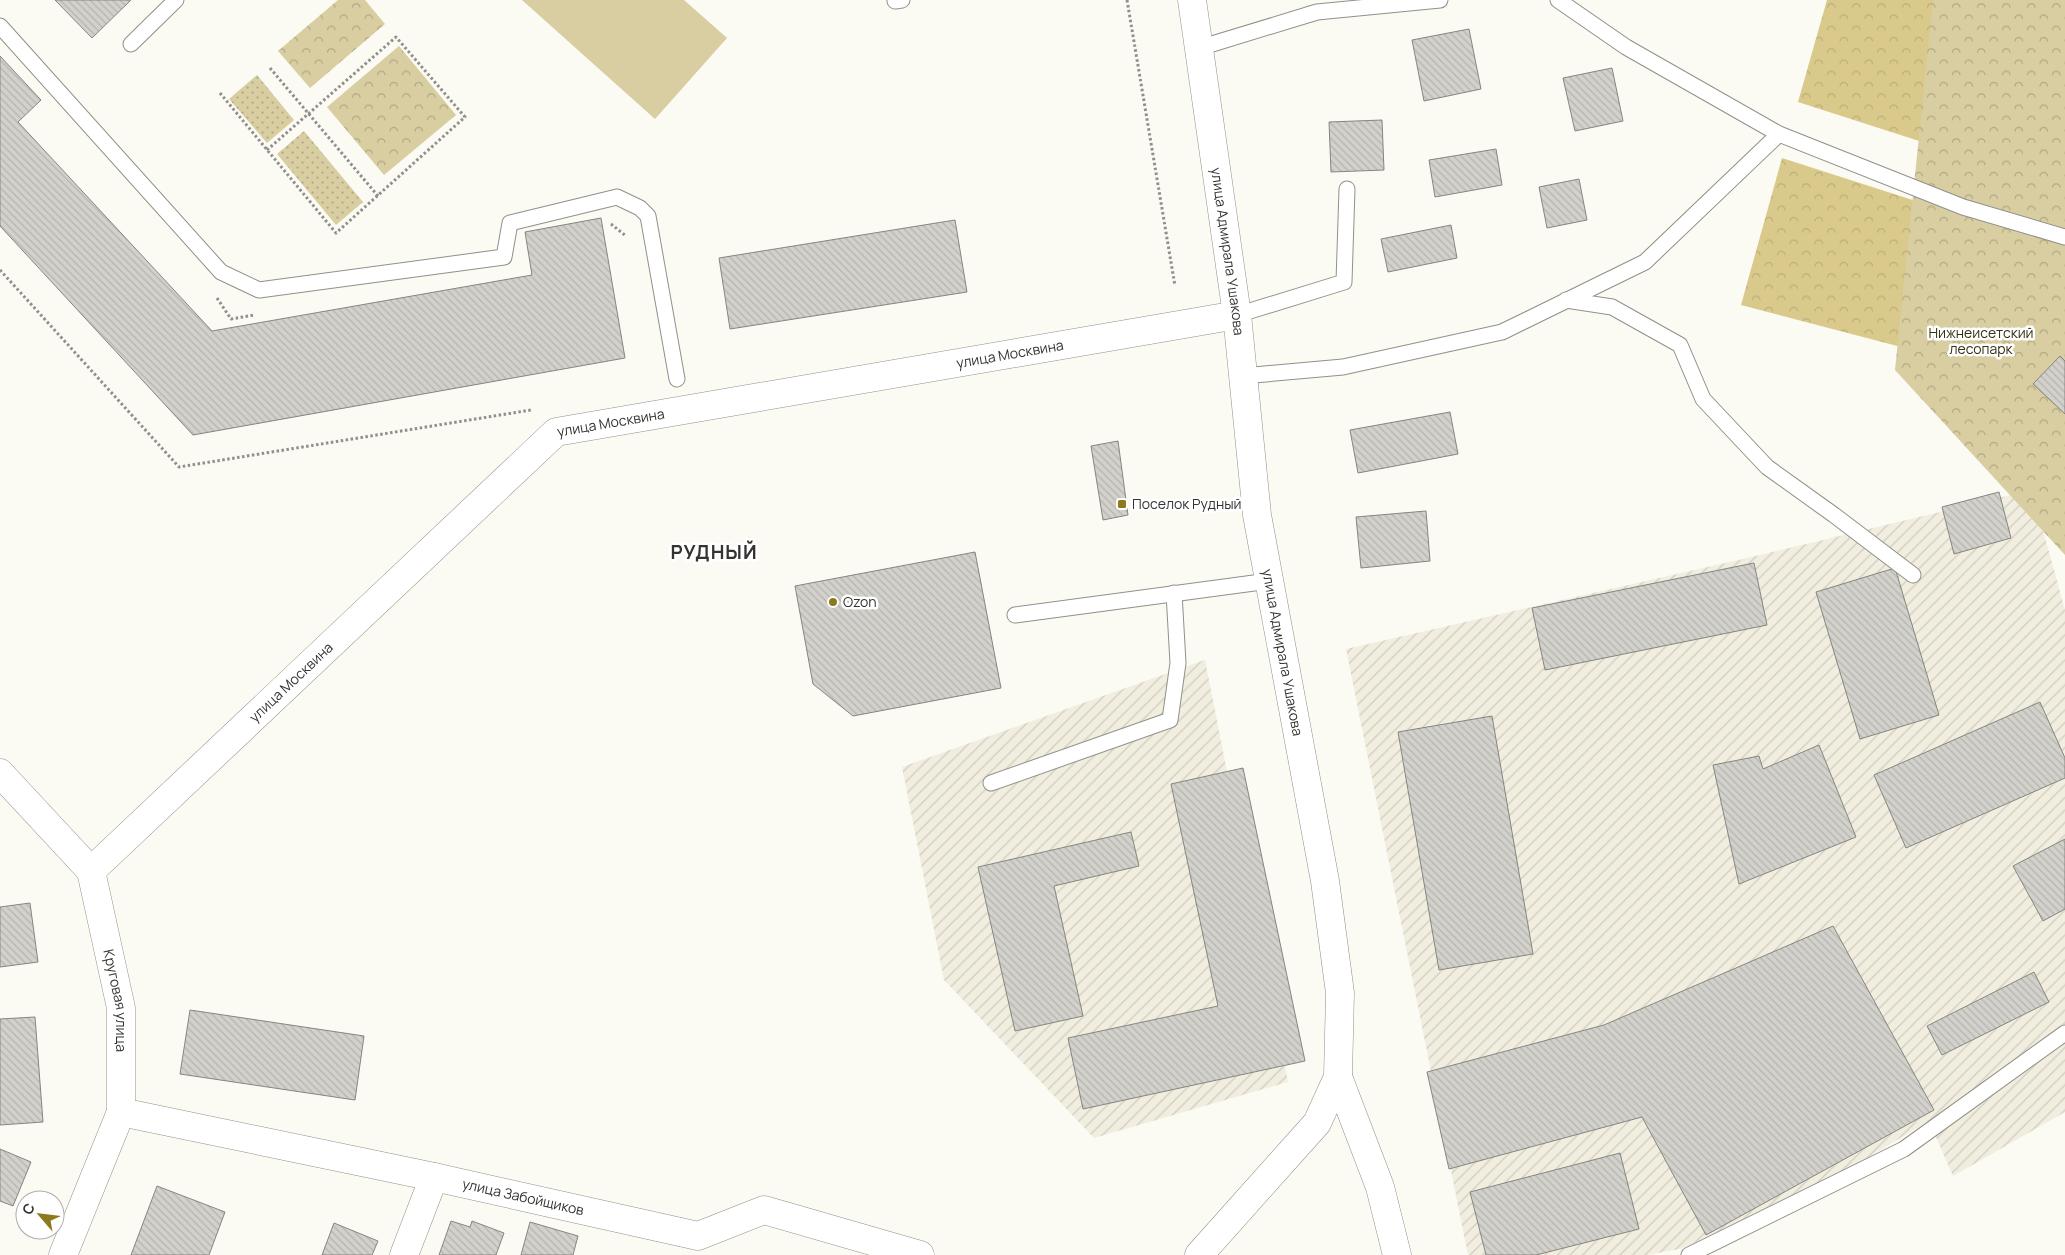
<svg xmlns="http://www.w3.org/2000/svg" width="2065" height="1255" viewBox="0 0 2065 1255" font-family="Manrope,sans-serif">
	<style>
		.industrial { fill: url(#industrial-furrows) }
		.grass { fill: url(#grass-dots) }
		.forest { fill: url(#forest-crowns) }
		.park { fill: url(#park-crowns) }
		.pitch { fill: #d8cea1 }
		.building { fill: url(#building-back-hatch); stroke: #86857f }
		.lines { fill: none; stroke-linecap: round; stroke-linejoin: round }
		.lane-casing { stroke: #919089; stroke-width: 17 }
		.street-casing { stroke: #919089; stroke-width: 29 }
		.path { stroke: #908f8b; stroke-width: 3; stroke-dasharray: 2.5 2.5; stroke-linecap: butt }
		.lane { stroke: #fff; stroke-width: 15 }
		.street { stroke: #fff; stroke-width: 28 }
		.poi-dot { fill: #8d7a1f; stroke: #fff; stroke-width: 2 }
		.labels { text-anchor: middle; stroke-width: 5; stroke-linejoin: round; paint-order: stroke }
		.street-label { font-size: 14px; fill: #353432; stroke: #fff }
		.park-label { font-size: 14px; fill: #363013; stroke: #fff }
		.poi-label { font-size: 14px; fill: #353432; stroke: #fff; text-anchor: start }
		.district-label { font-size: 19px; font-weight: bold; letter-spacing: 1px; fill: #353432; stroke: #fff }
	</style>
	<defs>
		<pattern id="industrial-furrows" width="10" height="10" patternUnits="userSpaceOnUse" patternTransform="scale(1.25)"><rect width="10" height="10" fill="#f1eedf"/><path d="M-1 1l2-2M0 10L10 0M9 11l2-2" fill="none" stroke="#cfcdc0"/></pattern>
		<pattern id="grass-dots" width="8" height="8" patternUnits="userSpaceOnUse" patternTransform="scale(1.25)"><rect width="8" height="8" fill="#d8cea1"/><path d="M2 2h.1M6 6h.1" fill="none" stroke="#b0a884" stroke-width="1.8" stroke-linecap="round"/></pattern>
		<pattern id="forest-crowns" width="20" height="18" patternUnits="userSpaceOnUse" patternTransform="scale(1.25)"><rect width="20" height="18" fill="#d9ca8b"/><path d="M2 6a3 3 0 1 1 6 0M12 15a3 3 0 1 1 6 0" fill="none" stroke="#bbae78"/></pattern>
		<pattern id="park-crowns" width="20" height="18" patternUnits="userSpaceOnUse" patternTransform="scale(1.25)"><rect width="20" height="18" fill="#d8cea1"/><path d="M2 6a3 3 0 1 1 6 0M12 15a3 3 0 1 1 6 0" fill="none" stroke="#b0a884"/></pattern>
		<pattern id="building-back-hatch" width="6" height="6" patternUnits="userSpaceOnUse" patternTransform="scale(1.25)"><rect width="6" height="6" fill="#d3d1cb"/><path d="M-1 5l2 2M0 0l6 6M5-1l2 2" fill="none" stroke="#b6b4af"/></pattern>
	</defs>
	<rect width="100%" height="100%" fill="#fbfaf3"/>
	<g class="industrial">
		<path d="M 2032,490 L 2065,610 L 2065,1112 L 1953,1176 L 1929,1121 L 1860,1162 L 1684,1248 L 1648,1255 L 1468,1255 L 1346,649 L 1743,559 Z"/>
		<path d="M 1205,660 L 1288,1082 L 1094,1138 L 944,980 L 902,767 Z"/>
	</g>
	<g class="grass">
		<path d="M 257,75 L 294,120 L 267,143 L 229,99 Z"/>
		<path d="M 304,131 L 363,202 L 336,225 L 277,154 Z"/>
	</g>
	<g class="forest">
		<path d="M 1827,0 L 2065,0 L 2065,188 L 1798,102 Z"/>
		<path d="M 1782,158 L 2065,249 L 2065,390 L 1741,305 Z"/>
	</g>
	<g class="park">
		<path d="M 338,0 L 365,0 L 385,24 L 310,88 L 278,51 Z"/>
		<path d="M 1933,0 L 2065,0 L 2065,555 L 1895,370 Z"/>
		<path d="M 399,46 L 456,115 L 384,175 L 327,107 Z"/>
	</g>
	<path class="pitch" d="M 522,0 L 684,0 L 727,38 L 655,119 Z"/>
	<g class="building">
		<path d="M 55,0 L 131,0 L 92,38 Z"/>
		<path d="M 1469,29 L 1481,89 L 1424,101 L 1412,40 Z"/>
		<path d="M 0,56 L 41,100 L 18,122 L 212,331 L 532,275 L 525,232 L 601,218 L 625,358 L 193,435 L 0,226 Z"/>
		<path d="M 1612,68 L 1623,121 L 1575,131 L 1563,78 Z"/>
		<path d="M 1382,120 L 1384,170 L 1331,172 L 1329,122 Z"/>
		<path d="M 1496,149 L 1502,185 L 1435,197 L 1429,160 Z"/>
		<path d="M 1579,179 L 1587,220 L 1547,228 L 1539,187 Z"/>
		<path d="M 955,220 L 967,292 L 730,329 L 719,258 Z"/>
		<path d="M 1451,225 L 1457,258 L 1388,272 L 1381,239 Z"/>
		<path d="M 2060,356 L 2065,361 L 2065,414 L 2033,384 Z"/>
		<path d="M 1450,412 L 1458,454 L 1358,473 L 1350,430 Z"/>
		<path d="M 1118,441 L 1128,515 L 1103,520 L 1091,446 Z"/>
		<path d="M 1999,492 L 2011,538 L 1954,554 L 1942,507 Z"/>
		<path d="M 1426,511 L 1430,561 L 1361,568 L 1356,517 Z"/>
		<path d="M 975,552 L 1001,688 L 853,716 L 813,684 L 795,586 Z"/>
		<path d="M 1754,563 L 1767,625 L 1545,670 L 1532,608 Z"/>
		<path d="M 1895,568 L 1939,715 L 1860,739 L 1816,592 Z"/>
		<path d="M 2040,702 L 2065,758 L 2065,778 L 1906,848 L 1874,775 Z"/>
		<path d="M 1492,716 L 1533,954 L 1439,970 L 1398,732 Z"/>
		<path d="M 1819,745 L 1856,837 L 1739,884 L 1713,765 L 1759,756 L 1763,769 Z"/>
		<path d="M 1243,768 L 1305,1061 L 1083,1109 L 1068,1038 L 1218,1006 L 1171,784 Z"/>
		<path d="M 1131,832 L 1139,866 L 1054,886 L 1083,1016 L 1015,1031 L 978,867 Z"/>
		<path d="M 2065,839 L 2065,909 L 2043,921 L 2013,866 Z"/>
		<path d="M 30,903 L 38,962 L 0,967 L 0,907 Z"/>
		<path d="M 1833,926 L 1934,1110 L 1706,1235 L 1642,1117 L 1449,1169 L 1427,1072 L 1604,1025 Z"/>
		<path d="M 2034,972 L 2049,1002 L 1942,1055 L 1927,1026 Z"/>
		<path d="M 190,1010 L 364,1036 L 355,1100 L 180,1074 Z"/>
		<path d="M 35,1017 L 43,1122 L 0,1125 L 0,1019 Z"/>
		<path d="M 0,1149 L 31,1162 L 13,1206 L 0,1201 Z"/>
		<path d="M 1620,1153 L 1639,1229 L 1536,1255 L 1486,1255 L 1470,1192 Z"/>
		<path d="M 157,1186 L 225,1212 L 209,1255 L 131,1255 Z"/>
		<path d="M 451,1221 L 470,1227 L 472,1221 L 504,1233 L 496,1255 L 439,1255 Z"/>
		<path d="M 530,1222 L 578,1236 L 573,1255 L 521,1255 Z"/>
		<path d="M 334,1223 L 378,1241 L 372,1255 L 322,1255 Z"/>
	</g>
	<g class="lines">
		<g class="lane-casing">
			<g id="lane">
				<path d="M 1558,0 L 1626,47 L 1779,134 L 1963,207 L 2065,237"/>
				<path d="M 895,1 L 902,0"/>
				<path d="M 0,26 L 221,272 L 259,290 L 504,257 L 510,223 L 617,197 L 640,208 L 648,216 L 677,379"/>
				<path d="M 131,44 L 176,0"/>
				<path d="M 1199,48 L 1317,12 L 1440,0"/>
				<path d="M 1566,300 L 1612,307 L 1680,345 L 1703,399 L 1767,467 L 1834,515 L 1913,575"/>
				<path d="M 1237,315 L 1344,282 L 1347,189"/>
				<path d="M 1243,376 L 1343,367 L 1502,332 L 1645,262 L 1779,134"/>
				<path d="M 1015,615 L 1269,581"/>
				<path d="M 991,783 L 1170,720 L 1178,663 L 1174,593"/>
				<path d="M 1689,1255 L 1904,1149 L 2065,1033"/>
			</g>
		</g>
		<g class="street-casing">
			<g id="street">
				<path id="s1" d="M 1192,0 L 1237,315 L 1257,515 L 1325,881 L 1340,993 L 1338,1077 L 1317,1123 L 1199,1255"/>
				<path id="s2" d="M 0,773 L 91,871 L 121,1008 L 121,1112 L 63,1255"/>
				<path id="s3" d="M 91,871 L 556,432 L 1237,315"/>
				<path d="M 1338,1077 L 1380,1187 L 1397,1255"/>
				<path id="s4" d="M 121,1112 L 434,1177 L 698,1236 L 764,1210 L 920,1255"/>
				<path d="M 404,1255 L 434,1177"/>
			</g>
		</g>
		<g class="path">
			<path d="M 1127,0 L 1175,286"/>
			<path d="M 270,68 L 378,196"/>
			<path d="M 220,93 L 336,233 L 465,117 L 396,37 L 267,150"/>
			<path d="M 611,224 L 626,236"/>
			<path d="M 0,270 L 179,467 L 531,410"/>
			<path d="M 217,298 L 231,319 L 254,315"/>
		</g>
		<use href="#lane" class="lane"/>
		<use href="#street" class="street"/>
	</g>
	<g class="poi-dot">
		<rect x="1117" y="499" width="10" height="10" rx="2.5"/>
		<circle cx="833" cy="602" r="5"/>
	</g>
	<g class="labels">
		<g class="street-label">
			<text dy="5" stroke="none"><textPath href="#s1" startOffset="254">улица Адмирала Ушакова</textPath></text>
			<text dy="5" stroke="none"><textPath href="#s3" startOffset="1100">улица Москвина</textPath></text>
			<text dy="5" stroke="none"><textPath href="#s3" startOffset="695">улица Москвина</textPath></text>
			<text dy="5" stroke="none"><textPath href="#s1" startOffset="659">улица Адмирала Ушакова</textPath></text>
			<text dy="5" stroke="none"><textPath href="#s3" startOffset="275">улица Москвина</textPath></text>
			<text dy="5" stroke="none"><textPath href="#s2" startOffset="266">Круговая улица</textPath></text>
			<text dy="5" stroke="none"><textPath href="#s4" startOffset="411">улица Забойщиков</textPath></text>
		</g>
		<g class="park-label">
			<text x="1981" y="338">Нижнеисетский<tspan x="1981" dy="16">лесопарк</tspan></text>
		</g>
		<g class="poi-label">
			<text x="1132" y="509">Поселок Рудный</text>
			<text x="843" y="607">Ozon</text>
		</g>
		<g class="district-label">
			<text x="714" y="559">РУДНЫЙ</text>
		</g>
	</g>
	<g transform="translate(40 1215) rotate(298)"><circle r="24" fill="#ffffff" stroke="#aeaead"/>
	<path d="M0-4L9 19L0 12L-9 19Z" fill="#8d7a1f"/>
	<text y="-8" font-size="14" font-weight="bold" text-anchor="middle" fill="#353432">С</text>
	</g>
</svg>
